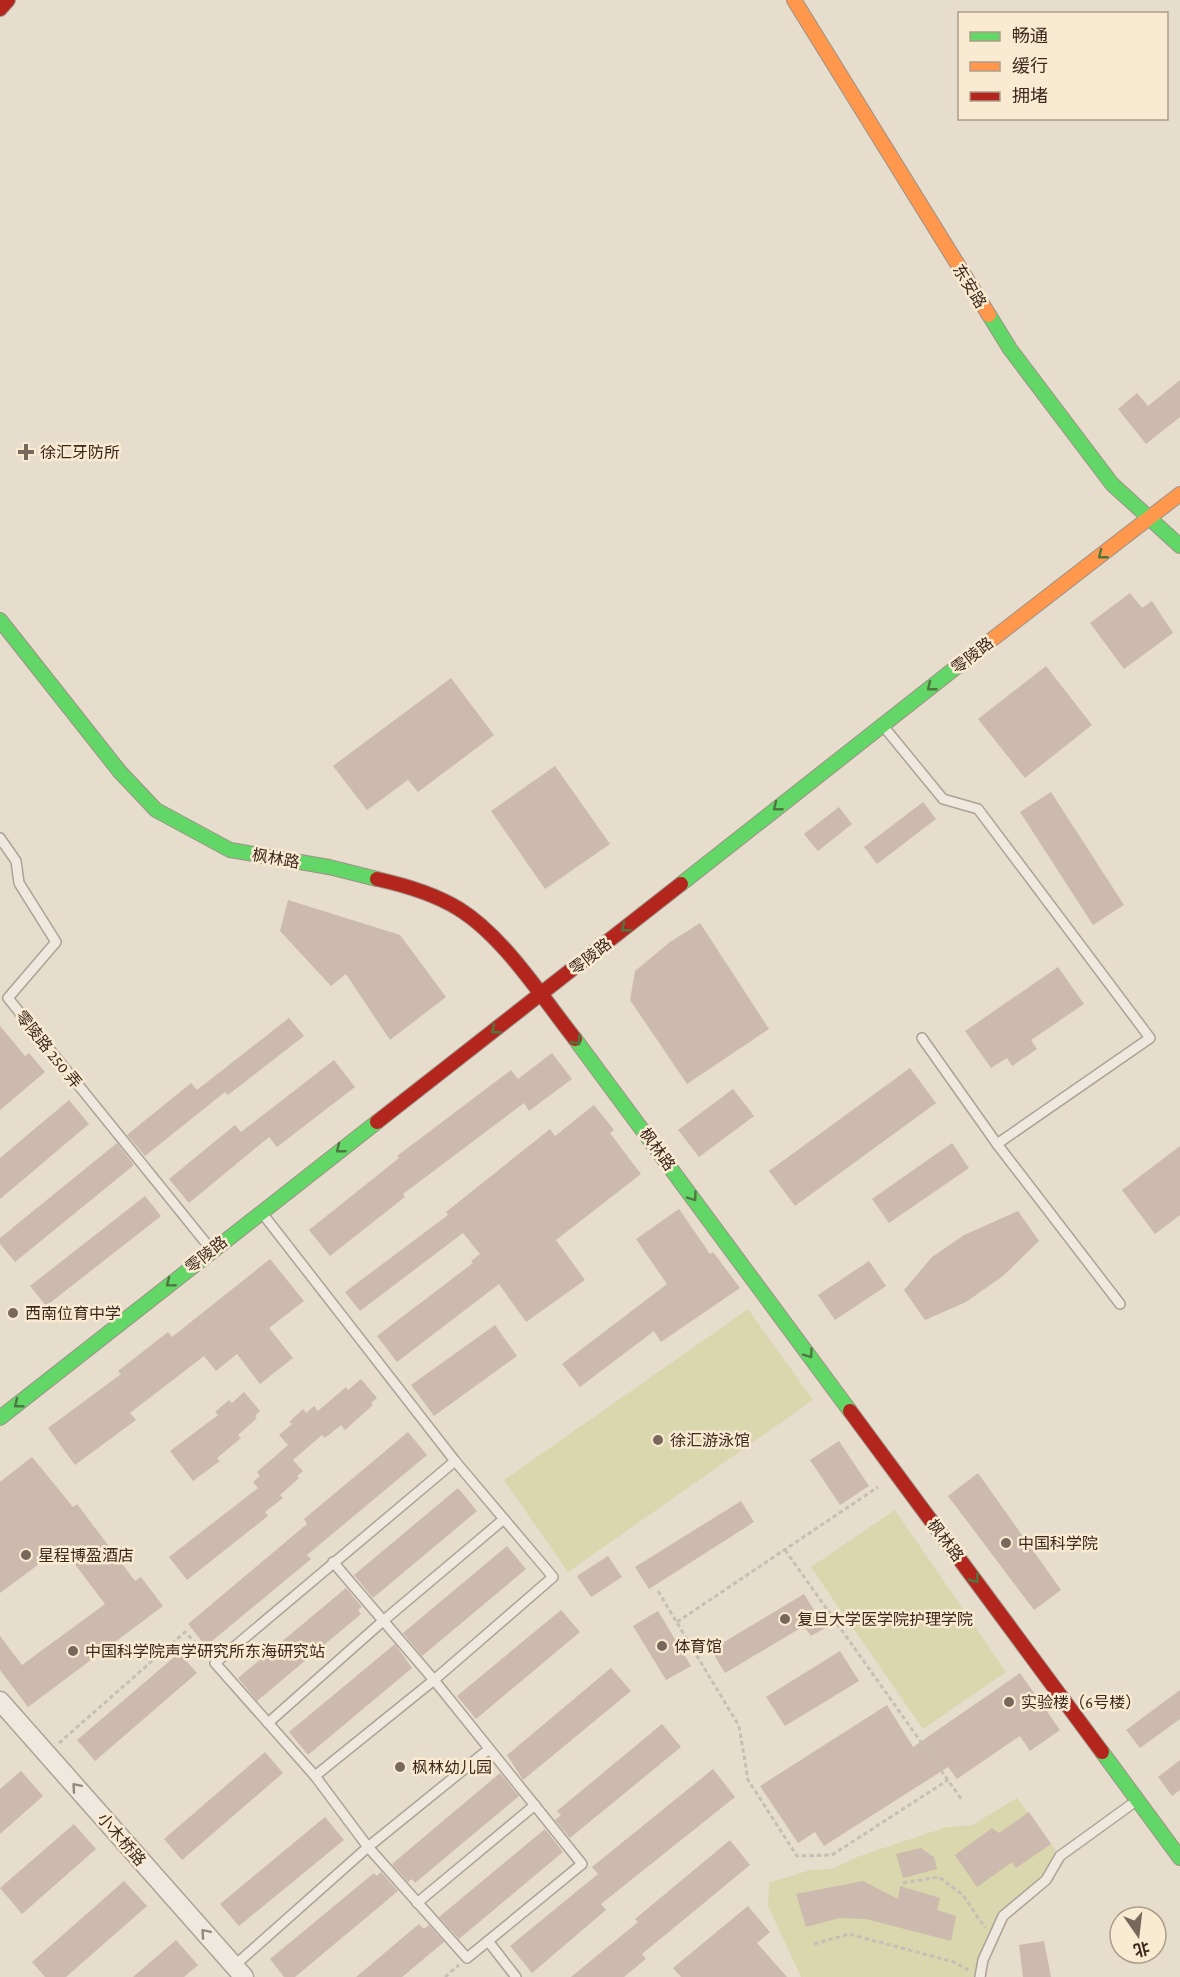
<svg xmlns="http://www.w3.org/2000/svg" width="1180" height="1977" viewBox="0 0 1180 1977" font-family="'Crimson Pro','Noto Sans SC',serif">
	<style>
		.green { fill: #dad6ae }
		.building { fill: #cbbaad }
		.lines { fill: none; stroke-linecap: round; stroke-linejoin: round }
		.lane-casing { stroke: #aca296; stroke-width: 12 }
		.street-casing { stroke: #aca296; stroke-width: 21 }
		.fast-casing { stroke: #9c9186; stroke-width: 16 }
		.slow-casing { stroke: #9c9186; stroke-width: 16 }
		.jam-casing { stroke: #9c9186; stroke-width: 16 }
		.path { stroke: #c7bfb6; stroke-width: 3; stroke-dasharray: 4.5 3; stroke-linecap: butt }
		.lane { stroke: #efe8df; stroke-width: 9 }
		.street { stroke: #efe8df; stroke-width: 18 }
		.fast { stroke: #63d668; stroke-width: 14 }
		.slow { stroke: #ff974d; stroke-width: 14 }
		.jam { stroke: #b3261e; stroke-width: 14 }
		.oneway { stroke: #4e773f }
		.oneway2 { stroke: #96887e }
		.poi-dot { fill: #78685b; stroke: #f9ead2; stroke-width: 2 }
		.labels { text-anchor: middle; stroke-width: 5; stroke-linejoin: round; paint-order: stroke }
		.street-label { font-size: 16px; fill: #3c291d; stroke: #f9ead2 }
		.poi-label { font-size: 16px; fill: #3c291d; stroke: #f9ead2; text-anchor: start }
	</style>
	<rect width="100%" height="100%" fill="#e7ddcd"/>
	<g class="green">
		<path d="M 748,1309 L 813,1400 L 568,1572 L 504,1480 Z"/>
		<path d="M 895,1510 L 1006,1672 L 923,1729 L 811,1567 Z"/>
		<path d="M 1017,1798 L 1060,1856 L 1046,1880 L 1003,1916 L 980,1977 L 801,1977 L 768,1906 L 769,1883 L 810,1870 L 832,1869 L 857,1857 L 947,1827 L 972,1825 Z"/>
	</g>
	<g class="building">
		<path d="M 1180,380 L 1180,417 L 1146,444 L 1118,409 L 1137,393 L 1148,406 Z"/>
		<path d="M 1130,593 L 1142,608 L 1152,601 L 1173,633 L 1124,669 L 1090,623 Z"/>
		<path d="M 1046,666 L 1092,725 L 1025,778 L 978,719 Z"/>
		<path d="M 451,678 L 494,735 L 418,792 L 408,780 L 367,810 L 333,766 Z"/>
		<path d="M 555,766 L 610,844 L 545,889 L 491,811 Z"/>
		<path d="M 1051,792 L 1124,905 L 1093,925 L 1020,812 Z"/>
		<path d="M 923,802 L 936,819 L 877,864 L 864,847 Z"/>
		<path d="M 839,807 L 852,824 L 818,851 L 804,834 Z"/>
		<path d="M 288,900 L 400,935 L 446,997 L 390,1040 L 346,974 L 331,986 L 280,931 Z"/>
		<path d="M 700,923 L 769,1029 L 687,1084 L 630,1000 L 635,971 L 670,942 Z"/>
		<path d="M 1058,967 L 1084,1004 L 1031,1040 L 1037,1049 L 1012,1066 L 1007,1058 L 991,1068 L 965,1031 Z"/>
		<path d="M 289,1018 L 304,1036 L 228,1095 L 225,1092 L 145,1156 L 127,1135 L 191,1083 L 197,1090 Z"/>
		<path d="M 0,1026 L 25,1056 L 29,1053 L 45,1072 L 0,1110 Z"/>
		<path d="M 552,1053 L 572,1079 L 529,1111 L 524,1103 L 403,1194 L 405,1197 L 330,1256 L 309,1230 L 399,1158 L 397,1156 L 511,1070 L 518,1079 Z"/>
		<path d="M 334,1060 L 355,1087 L 277,1147 L 269,1137 L 189,1203 L 169,1179 L 235,1125 L 241,1132 Z"/>
		<path d="M 910,1068 L 936,1103 L 795,1206 L 769,1171 Z"/>
		<path d="M 733,1089 L 754,1116 L 699,1157 L 678,1130 Z"/>
		<path d="M 69,1100 L 89,1124 L 0,1199 L 0,1158 Z"/>
		<path d="M 594,1105 L 614,1130 L 610,1133 L 641,1174 L 556,1240 L 585,1280 L 526,1322 L 499,1284 L 397,1362 L 377,1336 L 473,1263 L 471,1261 L 480,1254 L 463,1233 L 360,1311 L 345,1292 L 448,1215 L 446,1212 L 550,1129 L 555,1136 Z"/>
		<path d="M 117,1143 L 134,1165 L 15,1262 L 0,1244 L 0,1238 Z"/>
		<path d="M 952,1143 L 969,1168 L 889,1223 L 872,1199 Z"/>
		<path d="M 1180,1146 L 1180,1215 L 1155,1234 L 1122,1190 Z"/>
		<path d="M 145,1196 L 161,1216 L 46,1306 L 30,1286 Z"/>
		<path d="M 679,1209 L 710,1254 L 713,1252 L 740,1288 L 661,1342 L 654,1331 L 580,1387 L 562,1364 L 667,1284 L 636,1239 Z"/>
		<path d="M 1018,1211 L 1039,1241 L 1003,1276 L 966,1302 L 925,1320 L 904,1290 L 932,1257 L 964,1235 Z"/>
		<path d="M 270,1259 L 304,1301 L 269,1328 L 293,1358 L 260,1384 L 237,1354 L 216,1371 L 204,1356 L 130,1413 L 136,1420 L 75,1465 L 48,1428 L 121,1374 L 118,1371 L 168,1332 L 172,1337 Z"/>
		<path d="M 869,1261 L 886,1286 L 835,1320 L 818,1295 Z"/>
		<path d="M 495,1325 L 517,1356 L 434,1416 L 411,1385 Z"/>
		<path d="M 361,1379 L 377,1398 L 371,1403 L 373,1405 L 345,1430 L 341,1425 L 325,1438 L 322,1435 L 293,1460 L 303,1471 L 297,1476 L 299,1478 L 280,1495 L 283,1498 L 265,1512 L 268,1516 L 187,1580 L 169,1557 L 258,1488 L 253,1482 L 260,1476 L 257,1472 L 288,1445 L 279,1435 L 292,1424 L 289,1422 L 303,1409 L 306,1413 L 314,1406 L 318,1411 L 346,1387 L 348,1390 Z"/>
		<path d="M 244,1392 L 260,1411 L 255,1416 L 257,1418 L 238,1435 L 241,1438 L 217,1458 L 220,1461 L 193,1481 L 170,1451 L 218,1415 L 215,1412 L 229,1400 L 232,1403 Z"/>
		<path d="M 408,1432 L 427,1455 L 307,1555 L 311,1559 L 206,1646 L 188,1624 L 307,1524 L 304,1519 Z"/>
		<path d="M 839,1441 L 869,1486 L 840,1505 L 810,1460 Z"/>
		<path d="M 32,1457 L 73,1507 L 77,1504 L 135,1581 L 141,1577 L 163,1606 L 28,1707 L 0,1670 L 0,1636 L 22,1665 L 105,1604 L 62,1547 L 0,1593 L 0,1482 Z"/>
		<path d="M 978,1473 L 1061,1590 L 1034,1610 L 948,1496 Z"/>
		<path d="M 458,1488 L 477,1511 L 373,1598 L 354,1575 Z"/>
		<path d="M 741,1501 L 754,1522 L 649,1589 L 635,1567 Z"/>
		<path d="M 507,1546 L 526,1569 L 422,1656 L 403,1633 Z"/>
		<path d="M 608,1556 L 622,1577 L 591,1597 L 577,1576 Z"/>
		<path d="M 346,1588 L 362,1607 L 358,1610 L 361,1614 L 257,1701 L 238,1678 Z"/>
		<path d="M 804,1594 L 825,1628 L 811,1636 L 804,1626 L 725,1673 L 711,1650 Z"/>
		<path d="M 561,1610 L 580,1632 L 476,1719 L 457,1696 Z"/>
		<path d="M 658,1611 L 691,1666 L 666,1680 L 633,1626 Z"/>
		<path d="M 395,1644 L 412,1668 L 308,1755 L 289,1732 Z"/>
		<path d="M 840,1651 L 859,1681 L 785,1726 L 766,1697 Z"/>
		<path d="M 179,1653 L 197,1673 L 95,1761 L 77,1740 Z"/>
		<path d="M 611,1668 L 631,1691 L 523,1780 L 507,1755 Z"/>
		<path d="M 1020,1673 L 1060,1730 L 1030,1751 L 1020,1736 L 957,1779 L 948,1767 L 824,1846 L 815,1832 L 798,1843 L 760,1786 L 887,1705 L 913,1747 Z"/>
		<path d="M 1180,1690 L 1180,1719 L 1140,1748 L 1126,1730 Z"/>
		<path d="M 662,1724 L 681,1747 L 570,1838 L 555,1820 L 561,1815 L 557,1811 Z"/>
		<path d="M 265,1752 L 283,1773 L 182,1860 L 164,1839 Z"/>
		<path d="M 1180,1760 L 1180,1790 L 1172,1796 L 1158,1777 Z"/>
		<path d="M 713,1769 L 735,1797 L 601,1904 L 606,1910 L 532,1973 L 510,1946 L 598,1874 L 592,1867 Z"/>
		<path d="M 21,1771 L 43,1796 L 0,1834 L 0,1789 Z"/>
		<path d="M 500,1773 L 519,1796 L 415,1883 L 412,1879 L 408,1882 L 392,1864 Z"/>
		<path d="M 1029,1812 L 1051,1844 L 1016,1868 L 1012,1862 L 977,1887 L 955,1855 L 992,1828 L 999,1833 Z"/>
		<path d="M 325,1817 L 344,1840 L 239,1926 L 220,1904 Z"/>
		<path d="M 74,1824 L 96,1849 L 22,1914 L 0,1888 Z"/>
		<path d="M 545,1829 L 563,1852 L 459,1939 L 439,1917 Z"/>
		<path d="M 730,1840 L 750,1865 L 642,1954 L 646,1959 L 624,1977 L 571,1977 L 638,1922 L 635,1919 Z"/>
		<path d="M 921,1848 L 934,1857 L 937,1869 L 903,1878 L 896,1854 Z"/>
		<path d="M 381,1872 L 398,1891 L 295,1977 L 284,1977 L 270,1959 L 374,1873 L 377,1876 Z"/>
		<path d="M 124,1881 L 147,1906 L 66,1977 L 45,1977 L 32,1962 Z"/>
		<path d="M 863,1881 L 898,1899 L 900,1886 L 940,1898 L 937,1910 L 956,1916 L 951,1941 L 866,1919 L 840,1918 L 806,1927 L 796,1894 Z"/>
		<path d="M 748,1906 L 770,1932 L 757,1943 L 787,1977 L 681,1977 L 673,1968 Z"/>
		<path d="M 419,1924 L 424,1929 L 429,1925 L 444,1942 L 402,1977 L 356,1977 Z"/>
		<path d="M 176,1940 L 198,1965 L 184,1977 L 133,1977 Z"/>
		<path d="M 1044,1941 L 1051,1977 L 1023,1977 L 1019,1945 Z"/>
	</g>
	<g class="lines">
		<g class="lane-casing">
			<g id="lane">
				<path d="M 884,727 L 943,799 L 978,809 L 1150,1038 L 997,1144 L 1120,1304"/>
				<path d="M 0,838 L 16,861 L 19,883 L 56,942 L 8,998 L 210,1248"/>
				<path d="M 922,1038 L 997,1144"/>
				<path d="M 262,1213 L 455,1461 L 553,1577 L 434,1680 L 315,1776 L 368,1847 L 489,1749"/>
				<path d="M 333,1562 L 434,1680 L 582,1864 L 488,1941"/>
				<path d="M 268,1723 L 383,1621 L 504,1519"/>
				<path d="M 315,1776 L 215,1663 L 455,1461"/>
				<path d="M 417,1903 L 535,1805"/>
				<path d="M 234,1966 L 368,1847 L 467,1958 L 488,1941 L 516,1977"/>
				<path d="M 980,1977 L 983,1960 L 1003,1916 L 1046,1880 L 1060,1856 L 1136,1801"/>
			</g>
		</g>
		<g class="street-casing">
			<path id="street" d="M 0,1701 L 244,1977"/>
		</g>
		<g class="fast-casing">
			<g id="fast">
				<path d="M 989,315 L 1010,349 L 1112,484 L 1180,546"/>
				<path d="M 0,620 L 120,772 L 156,810 L 230,850 L 329,867 L 377,879"/>
				<path d="M 681,884 L 968,658"/>
				<path d="M 575,1039 L 850,1411"/>
				<path d="M 0,1418 L 377,1122"/>
				<path d="M 1102,1752 L 1180,1858"/>
			</g>
		</g>
		<g class="slow-casing">
			<g id="slow">
				<path d="M 794,0 L 989,315"/>
				<path d="M 968,658 L 1180,494"/>
			</g>
		</g>
		<g class="jam-casing">
			<g id="jam">
				<path d="M 0,9 L 8,0"/>
				<path d="M 377,879 C 404,885 435,894 459,909 C 504,937 542,997 575,1039"/>
				<path d="M 377,1122 L 681,884"/>
				<path d="M 850,1411 L 1102,1752"/>
			</g>
		</g>
		<g class="path">
			<path d="M 785,1550 L 962,1800"/>
			<path d="M 658,1591 L 739,1726 L 748,1780 L 797,1856 L 832,1855 L 948,1780"/>
			<path d="M 677,1622 L 878,1487"/>
			<path d="M 59,1743 L 185,1632 L 207,1655"/>
			<path d="M 903,1883 L 939,1877 L 963,1895 L 985,1928"/>
			<path d="M 814,1944 L 849,1934 L 954,1962 L 968,1970"/>
			<path d="M 445,1977 L 459,1965"/>
		</g>
		<use href="#lane" class="lane"/>
		<use href="#street" class="street"/>
		<use href="#fast" class="fast"/>
		<use href="#slow" class="slow"/>
		<use href="#jam" class="jam"/>
	</g>
	<defs><path id="oneway-chevron" d="M-2-3.5L2.5 0L-2 3.5" fill="none" stroke-width="1.6" stroke-linecap="round" stroke-linejoin="round" transform="scale(1.5)"/></defs>
	<g class="oneway">
		<use href="#oneway-chevron" transform="translate(1102 555) rotate(142)"/>
		<use href="#oneway-chevron" transform="translate(931 687) rotate(142)"/>
		<use href="#oneway-chevron" transform="translate(777 807) rotate(142)"/>
		<use href="#oneway-chevron" transform="translate(625 928) rotate(142)"/>
		<use href="#oneway-chevron" transform="translate(495 1030) rotate(142)"/>
		<use href="#oneway-chevron" transform="translate(577 1041) rotate(52)"/>
		<use href="#oneway-chevron" transform="translate(340 1149) rotate(142)"/>
		<use href="#oneway-chevron" transform="translate(693 1197) rotate(54)"/>
		<use href="#oneway-chevron" transform="translate(170 1283) rotate(141)"/>
		<use href="#oneway-chevron" transform="translate(809 1354) rotate(54)"/>
		<use href="#oneway-chevron" transform="translate(18 1404) rotate(142)"/>
		<use href="#oneway-chevron" transform="translate(975 1579) rotate(53)"/>
	</g>
	<g class="oneway2">
		<use href="#oneway-chevron" transform="translate(76 1787) rotate(-131)"/>
		<use href="#oneway-chevron" transform="translate(205 1933) rotate(-131)"/>
	</g>
	<g class="poi-dot">
		<path d="M23 443h6v6h6v6h-6v6h-6v-6h-6v-6h6z"/>
		<circle cx="13" cy="1313" r="6"/>
		<circle cx="658" cy="1440" r="6"/>
		<circle cx="1006" cy="1543" r="6"/>
		<circle cx="26" cy="1555" r="6"/>
		<circle cx="785" cy="1619" r="6"/>
		<circle cx="662" cy="1646" r="6"/>
		<circle cx="73" cy="1651" r="6"/>
		<circle cx="1009" cy="1702" r="6"/>
		<circle cx="400" cy="1767" r="6"/>
	</g>
	<g class="labels">
		<g class="street-label">
			<text transform="translate(970 286) rotate(58)" y="6">东安路</text>
			<text transform="translate(972 655) rotate(-38)" y="6">零陵路</text>
			<text transform="translate(276 858) rotate(10)" y="6">枫林路</text>
			<text transform="translate(590 956) rotate(-38)" y="6">零陵路</text>
			<text transform="translate(49 1049) rotate(51)" y="6">零陵路 250 弄</text>
			<text transform="translate(658 1149) rotate(54)" y="6">枫林路</text>
			<text transform="translate(206 1254) rotate(-39)" y="6">零陵路</text>
			<text transform="translate(946 1540) rotate(53)" y="6">枫林路</text>
			<text transform="translate(122 1839) rotate(49)" y="6">小木桥路</text>
		</g>
		<g class="poi-label">
			<text x="40" y="458">徐汇牙防所</text>
			<text x="25" y="1319">西南位育中学</text>
			<text x="670" y="1446">徐汇游泳馆</text>
			<text x="1018" y="1549">中国科学院</text>
			<text x="38" y="1561">星程博盈酒店</text>
			<text x="797" y="1625">复旦大学医学院护理学院</text>
			<text x="674" y="1652">体育馆</text>
			<text x="85" y="1657">中国科学院声学研究所东海研究站</text>
			<text x="1021" y="1708">实验楼（6号楼）</text>
			<text x="412" y="1773">枫林幼儿园</text>
		</g>
	</g>
	<rect x="958" y="12" width="210" height="108" fill="#f9ead2" stroke="#ad9d8a" stroke-width="1.5"/>
	<rect x="970" y="32" width="30" height="9" fill="#63d668" stroke="#ad9d8a" stroke-width="1.5"/>
	<text x="1012" y="42" font-size="18" fill="#3c291d">畅通</text>
	<rect x="970" y="62" width="30" height="9" fill="#ff974d" stroke="#ad9d8a" stroke-width="1.5"/>
	<text x="1012" y="72" font-size="18" fill="#3c291d">缓行</text>
	<rect x="970" y="92" width="30" height="9" fill="#b3261e" stroke="#ad9d8a" stroke-width="1.5"/>
	<text x="1012" y="102" font-size="18" fill="#3c291d">拥堵</text>
	<g transform="translate(1138 1935) rotate(166)"><circle r="28" fill="#f9ead2" stroke="#ad9d8a" stroke-width="1.5"/>
	<path d="M0-4.5L10 22L0 15L-10 22Z" fill="#78685b"/>
	<text y="-9" font-size="16" font-weight="bold" text-anchor="middle" fill="#3c291d">北</text>
	</g>
</svg>
